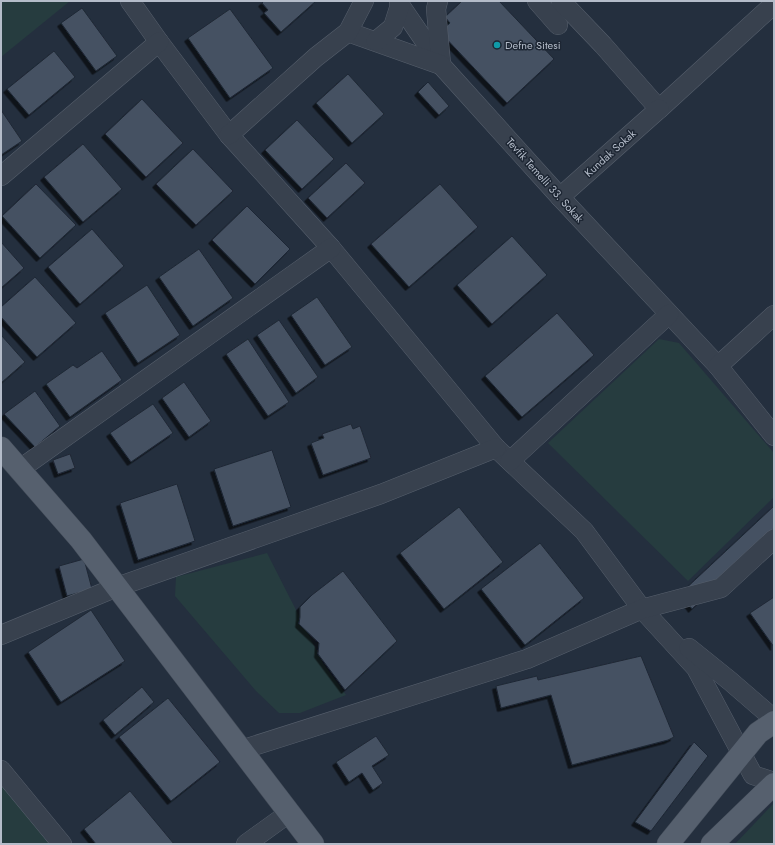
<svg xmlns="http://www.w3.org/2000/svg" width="775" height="845" viewBox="0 0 775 845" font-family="Jost,sans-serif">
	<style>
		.green { fill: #263c3f }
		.building { fill: #455162; stroke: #1f2835; filter: url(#shadow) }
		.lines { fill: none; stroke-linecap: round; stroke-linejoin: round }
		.minor-casing { stroke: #565f6c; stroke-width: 20 }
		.major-casing { stroke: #414a57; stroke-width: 23 }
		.minor { stroke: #38414e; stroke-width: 19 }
		.major { stroke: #56606e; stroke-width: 22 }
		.culture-dot { fill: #0f9aa8; stroke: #1d2633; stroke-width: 1.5 }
		.labels { text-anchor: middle; stroke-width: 3; stroke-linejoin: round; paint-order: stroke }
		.poi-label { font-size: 11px; fill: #b4bcc9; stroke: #1d2633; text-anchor: start }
		.street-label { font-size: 11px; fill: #b4bcc9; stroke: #1d2633 }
	</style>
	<defs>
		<filter id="shadow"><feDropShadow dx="-3.5" dy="3.5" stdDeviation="0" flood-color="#0009"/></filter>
	</defs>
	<rect width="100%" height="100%" fill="#242f3e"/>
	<g class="green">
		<path d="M 1,1 L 70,1 L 1,57 Z"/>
		<path d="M 659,339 L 679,343 L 774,453 L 774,497 L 688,581 L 548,443 Z"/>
		<path d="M 267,553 L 324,665 L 346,695 L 300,713 L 279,713 L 256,691 L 175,596 L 176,577 Z"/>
		<path d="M 1,784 L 51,844 L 1,844 Z"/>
		<path d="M 774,803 L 774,844 L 735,844 Z"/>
	</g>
	<g class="building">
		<path d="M 264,1 L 316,1 L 281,32 L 264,13 L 268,10 L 262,3 Z"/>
		<path d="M 462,1 L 499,1 L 554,59 L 507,103 L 440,32 L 450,23 L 445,17 Z"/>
		<path d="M 82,8 L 117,56 L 96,71 L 61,23 Z"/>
		<path d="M 230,9 L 273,68 L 230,98 L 188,38 Z"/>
		<path d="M 54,51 L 75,77 L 29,115 L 7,89 Z"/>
		<path d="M 348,74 L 384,114 L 352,143 L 316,103 Z"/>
		<path d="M 428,82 L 449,106 L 439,115 L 418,92 Z"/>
		<path d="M 142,99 L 183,143 L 146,177 L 105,134 Z"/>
		<path d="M 1,110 L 22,141 L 1,155 Z"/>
		<path d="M 297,120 L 334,159 L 302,189 L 265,150 Z"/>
		<path d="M 83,144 L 122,189 L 83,222 L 44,177 Z"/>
		<path d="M 193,149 L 233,191 L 196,225 L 156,184 Z"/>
		<path d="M 346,163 L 365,183 L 327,218 L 308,198 Z"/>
		<path d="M 36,184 L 76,225 L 40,258 L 2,216 Z"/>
		<path d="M 440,184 L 478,227 L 409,287 L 371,244 Z"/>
		<path d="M 247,206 L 290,249 L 255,284 L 212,240 Z"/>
		<path d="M 92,229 L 124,266 L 80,304 L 48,267 Z"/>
		<path d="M 512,236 L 547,275 L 492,324 L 457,285 Z"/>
		<path d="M 1,242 L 24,268 L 1,288 Z"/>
		<path d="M 199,249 L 233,298 L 193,326 L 159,277 Z"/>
		<path d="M 35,277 L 76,323 L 37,357 L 1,317 L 1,307 Z"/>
		<path d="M 147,285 L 180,335 L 138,363 L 105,313 Z"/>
		<path d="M 317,297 L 352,347 L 325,365 L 291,315 Z"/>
		<path d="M 557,313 L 594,355 L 522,417 L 485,376 Z"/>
		<path d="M 279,320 L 318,377 L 296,393 L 257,335 Z"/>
		<path d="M 1,335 L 25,362 L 1,383 Z"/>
		<path d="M 248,339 L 289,402 L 268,416 L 226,354 Z"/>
		<path d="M 102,351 L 122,380 L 70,417 L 46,384 L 73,365 L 77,368 Z"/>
		<path d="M 184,382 L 211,421 L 189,437 L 162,398 Z"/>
		<path d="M 35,391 L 60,426 L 35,447 L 4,414 Z"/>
		<path d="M 153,404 L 173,433 L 131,462 L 110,433 Z"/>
		<path d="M 351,424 L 353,429 L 360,426 L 371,458 L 323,475 L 311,443 L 324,438 L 322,434 Z"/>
		<path d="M 272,450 L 291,507 L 233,526 L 214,469 Z"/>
		<path d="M 70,454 L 75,468 L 58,474 L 53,460 Z"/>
		<path d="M 177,484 L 195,541 L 138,560 L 120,503 Z"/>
		<path d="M 774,506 L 774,528 L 692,609 L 681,593 Z"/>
		<path d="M 459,507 L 503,562 L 444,609 L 400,553 Z"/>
		<path d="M 540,543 L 584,598 L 525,645 L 481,589 Z"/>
		<path d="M 84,559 L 92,589 L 67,596 L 59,566 Z"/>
		<path d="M 343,571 L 397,641 L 345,690 L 318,654 L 319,643 L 299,624 L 300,617 L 300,607 L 312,595 Z"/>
		<path d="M 774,597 L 774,647 L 750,613 Z"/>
		<path d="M 91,610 L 125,661 L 61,702 L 28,652 Z"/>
		<path d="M 641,656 L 674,737 L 668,740 L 572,765 L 551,695 L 501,708 L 496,686 L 537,676 L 538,680 Z"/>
		<path d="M 142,687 L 154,702 L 115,735 L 103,720 Z"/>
		<path d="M 168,698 L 220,762 L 171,801 L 119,737 Z"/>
		<path d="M 376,736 L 389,755 L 372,766 L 383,783 L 373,790 L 362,773 L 349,782 L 336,762 Z"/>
		<path d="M 694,742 L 708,756 L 651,831 L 635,822 Z"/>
		<path d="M 130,791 L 174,844 L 96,844 L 84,829 Z"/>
	</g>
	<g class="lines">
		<g class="minor-casing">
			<g id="minor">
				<path d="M 130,1 L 159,42 L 229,135 L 331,248 L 496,448 L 584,531 L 642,609 L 696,668 L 753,775 L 774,782"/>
				<path d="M 399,1 L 400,5 L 441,65"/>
				<path d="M 438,1 L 436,9 L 441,64"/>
				<path d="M 537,1 L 558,25"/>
				<path d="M 561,1 L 603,45 L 659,109 L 774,4"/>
				<path d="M 348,32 L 441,65 L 560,197 L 718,366"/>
				<path d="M 376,41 L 393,27 L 400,5"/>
				<path d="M 229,135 L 316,57 L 348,32 L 364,1"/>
				<path d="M 1,176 L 159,42"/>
				<path d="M 560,197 L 659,109"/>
				<path d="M 774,315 L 718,366 L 774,436"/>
				<path d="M 510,461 L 669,314"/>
				<path d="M 20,469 L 331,248"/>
				<path d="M 1,635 L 117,587 L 381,494 L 496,448"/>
				<path d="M 689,648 L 730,681 L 774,719"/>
				<path d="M 241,750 L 527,659 L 642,609 L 721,588 L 774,539"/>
				<path d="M 1,770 L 62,844"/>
				<path d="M 246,844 L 289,813"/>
			</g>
		</g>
		<g class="major-casing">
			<g id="major">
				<path d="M 1,448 L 81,540 L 313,844"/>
				<path d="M 668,844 L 758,733 L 774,722"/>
				<path d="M 712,844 L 774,784"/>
			</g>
		</g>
		<use href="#minor" class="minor"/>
		<use href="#major" class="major"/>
	</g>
	<circle class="culture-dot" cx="497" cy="45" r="4"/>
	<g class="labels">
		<g class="poi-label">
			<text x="505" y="49">Defne Sitesi</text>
		</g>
		<g class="street-label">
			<text transform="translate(610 153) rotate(-42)" y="4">Kundak Sokak</text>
			<text transform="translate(545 180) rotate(48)" y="4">Tevfik Temelli 33. Sokak</text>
		</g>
	</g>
	<rect width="775" height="845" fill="none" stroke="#b4bcc9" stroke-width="4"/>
</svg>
